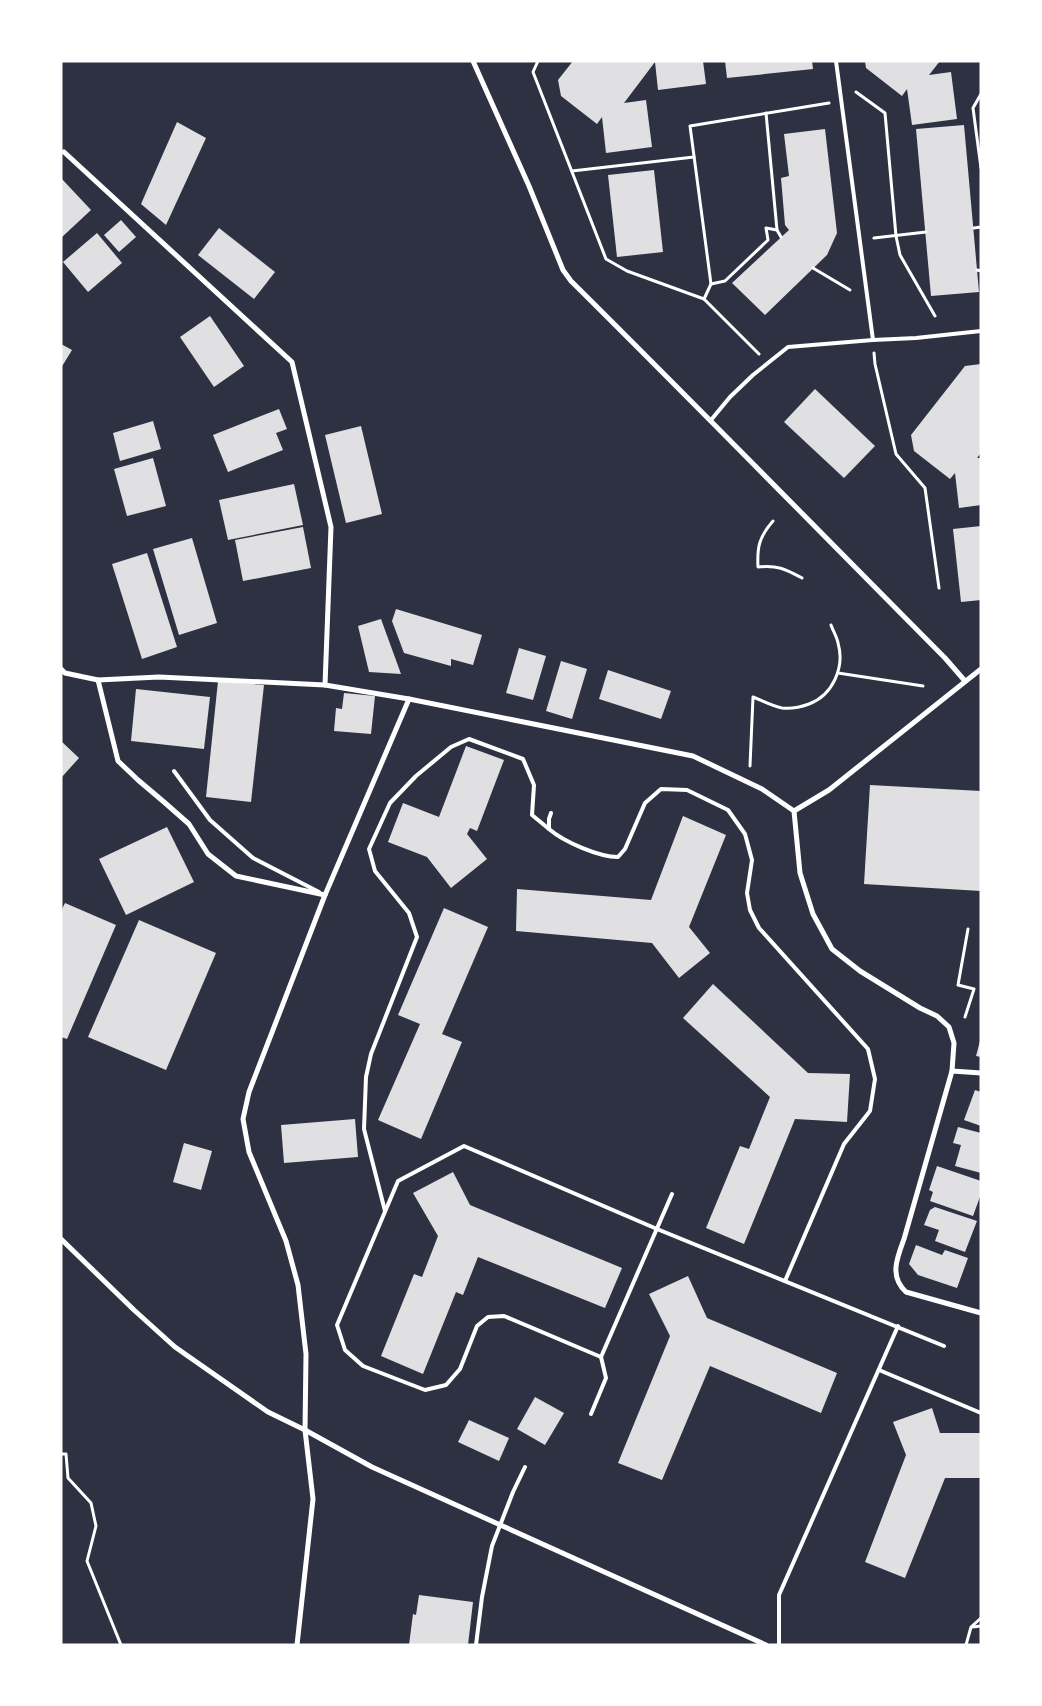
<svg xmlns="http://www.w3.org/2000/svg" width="1042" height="1706" viewBox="0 0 1042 1706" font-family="'Alegreya Sans',sans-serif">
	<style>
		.building { fill: #e0e0e3 }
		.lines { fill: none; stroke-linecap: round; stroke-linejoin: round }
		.path { stroke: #fff; stroke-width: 3 }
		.service { stroke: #fff; stroke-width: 4 }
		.minor { stroke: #fff; stroke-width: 5 }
	</style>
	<rect width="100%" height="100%" fill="#2d3142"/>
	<g class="building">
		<path d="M 573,61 L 703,61 L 706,84 L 658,90 L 655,62 L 624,103 L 646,100 L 652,147 L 606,153 L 602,117 L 597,124 L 561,96 L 558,80 Z"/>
		<path d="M 725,61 L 812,61 L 813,69 L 727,78 Z"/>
		<path d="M 865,61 L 940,61 L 929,75 L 951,72 L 957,119 L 912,125 L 907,89 L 902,96 L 866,68 Z"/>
		<path d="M 177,122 L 206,138 L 166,225 L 141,204 Z"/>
		<path d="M 964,125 L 979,292 L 931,296 L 916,129 Z"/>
		<path d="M 825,129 L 837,233 L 827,255 L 765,315 L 732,283 L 789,230 L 785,225 L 781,178 L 789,176 L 784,134 Z"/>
		<path d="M 654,170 L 663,252 L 617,257 L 608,175 Z"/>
		<path d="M 61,178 L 91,210 L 61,238 Z"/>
		<path d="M 121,220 L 136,237 L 119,252 L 104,235 Z"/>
		<path d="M 219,228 L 275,272 L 254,299 L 198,255 Z"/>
		<path d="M 97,233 L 122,263 L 88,292 L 63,262 Z"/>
		<path d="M 210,316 L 244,366 L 214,387 L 180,337 Z"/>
		<path d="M 61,344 L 72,350 L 61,368 Z"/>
		<path d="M 981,364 L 981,453 L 977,458 L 981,458 L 981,505 L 959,508 L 955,473 L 950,479 L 914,451 L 911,435 L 965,366 Z"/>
		<path d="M 815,389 L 875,446 L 844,478 L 784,422 Z"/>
		<path d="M 279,409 L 287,429 L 276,433 L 283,450 L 228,472 L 213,435 Z"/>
		<path d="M 153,421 L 161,449 L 120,461 L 113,433 Z"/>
		<path d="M 361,426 L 382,514 L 346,523 L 325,435 Z"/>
		<path d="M 153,458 L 166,506 L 127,516 L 114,469 Z"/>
		<path d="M 294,484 L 303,525 L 228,540 L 219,500 Z"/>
		<path d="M 981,526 L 981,600 L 961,602 L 953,529 Z"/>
		<path d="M 303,527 L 311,568 L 243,581 L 235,540 Z"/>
		<path d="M 192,538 L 217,623 L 179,635 L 153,549 Z"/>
		<path d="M 147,553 L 177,647 L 142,659 L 112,564 Z"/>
		<path d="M 396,609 L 482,635 L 473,665 L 451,659 L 451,666 L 404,653 L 392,621 Z"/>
		<path d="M 381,619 L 401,674 L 369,672 L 358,626 Z"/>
		<path d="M 519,648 L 546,656 L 533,700 L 506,693 Z"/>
		<path d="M 561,661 L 587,669 L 572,719 L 546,711 Z"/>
		<path d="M 608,670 L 671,691 L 661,719 L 599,699 Z"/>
		<path d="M 218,681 L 264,685 L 251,802 L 206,797 Z"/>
		<path d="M 136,689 L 210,697 L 204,749 L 131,741 Z"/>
		<path d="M 344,693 L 375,696 L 371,734 L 334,731 L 336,708 L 342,709 Z"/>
		<path d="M 61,741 L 79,758 L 61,778 Z"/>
		<path d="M 466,746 L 504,760 L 477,831 L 470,828 L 467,834 L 487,859 L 451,888 L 427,857 L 388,842 L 403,803 L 439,817 Z"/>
		<path d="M 870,785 L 981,791 L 981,891 L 864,884 Z"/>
		<path d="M 683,816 L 726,835 L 689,927 L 710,953 L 679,978 L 652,943 L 516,931 L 517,889 L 651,900 Z"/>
		<path d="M 167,827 L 194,882 L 126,915 L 99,859 Z"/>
		<path d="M 65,903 L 116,925 L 67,1039 L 61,1037 L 61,911 Z"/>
		<path d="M 444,908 L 488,927 L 442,1034 L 462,1042 L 421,1139 L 378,1120 L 420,1024 L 398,1015 Z"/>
		<path d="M 139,920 L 216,953 L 166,1070 L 88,1037 Z"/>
		<path d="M 713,984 L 808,1073 L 850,1074 L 847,1122 L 795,1119 L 744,1244 L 706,1228 L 740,1146 L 749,1149 L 770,1097 L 683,1018 Z"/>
		<path d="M 980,1041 L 981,1041 L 981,1057 L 976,1056 Z"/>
		<path d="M 975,1090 L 981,1092 L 981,1126 L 964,1120 Z"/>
		<path d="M 355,1119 L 358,1157 L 284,1163 L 281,1125 Z"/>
		<path d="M 958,1127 L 981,1133 L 981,1173 L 955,1166 L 961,1145 L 953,1143 Z"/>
		<path d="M 184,1143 L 212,1151 L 201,1190 L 173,1182 Z"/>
		<path d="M 937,1166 L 981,1181 L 981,1194 L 973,1216 L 930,1201 L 933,1192 L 929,1190 Z"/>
		<path d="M 453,1172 L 470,1205 L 622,1268 L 605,1308 L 478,1257 L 463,1295 L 456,1292 L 423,1374 L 381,1356 L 414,1274 L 422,1277 L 438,1236 L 413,1193 Z"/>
		<path d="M 935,1207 L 977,1221 L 965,1252 L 935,1241 L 939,1230 L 924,1225 L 930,1210 Z"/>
		<path d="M 916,1245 L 942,1255 L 945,1250 L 968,1258 L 957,1288 L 918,1275 L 909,1264 Z"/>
		<path d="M 688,1276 L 707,1318 L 837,1373 L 821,1413 L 710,1366 L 662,1480 L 618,1463 L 670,1336 L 649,1294 Z"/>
		<path d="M 535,1397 L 564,1413 L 545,1445 L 517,1429 Z"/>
		<path d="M 932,1408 L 940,1433 L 981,1433 L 981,1478 L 945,1478 L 905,1578 L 865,1562 L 906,1455 L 893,1422 Z"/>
		<path d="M 469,1420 L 509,1438 L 499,1461 L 458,1442 Z"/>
		<path d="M 419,1595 L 473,1602 L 468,1645 L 409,1645 L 413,1614 L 416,1615 Z"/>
	</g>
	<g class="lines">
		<g class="path">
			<path d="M 538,61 L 533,72 L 606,259 L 627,271 L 704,299"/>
			<path d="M 856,92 L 885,113 L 896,236 L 900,255 L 935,316"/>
			<path d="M 981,94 L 973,108 L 981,168"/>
			<path d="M 572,171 L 694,157"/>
			<path d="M 974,228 L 981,227"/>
			<path d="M 777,230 L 781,237"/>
			<path d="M 874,238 L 926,232"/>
			<path d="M 813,268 L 850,290"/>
			<path d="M 977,270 L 981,271"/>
			<path d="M 711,284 L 725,281 L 768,240 L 766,228 L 777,230 L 766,113"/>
			<path d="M 874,353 L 875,364 L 896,454 L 925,488 L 939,588"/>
			<path d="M 759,354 L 704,299 L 711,284 L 690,126 L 829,103"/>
			<path d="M 773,521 C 759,537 757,547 758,567 C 778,565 785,569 802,578"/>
			<path d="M 838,673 L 923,686"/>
			<path d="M 750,766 L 753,697 C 763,701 772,706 782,708 C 791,709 801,707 809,704 C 833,695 845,667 838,643 C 837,637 833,631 831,625"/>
			<path d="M 965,1017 L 974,989 L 958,985 L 968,929"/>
			<path d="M 61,1454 L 66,1454 L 68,1478 L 91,1503 L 96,1526 L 87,1561 L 121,1645"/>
			<path d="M 972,1627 L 981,1626"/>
			<path d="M 966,1645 L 971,1627 L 981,1618"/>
		</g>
		<g class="service">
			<path d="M 836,61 L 873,340"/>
			<path d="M 711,420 L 730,397 L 753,375 L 788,347 L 873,340 L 916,338 L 981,331"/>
			<path d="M 174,771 L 210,820 L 253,858 L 319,892"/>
			<path d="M 551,813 L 549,819 L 549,829 C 564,842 599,857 618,857 L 625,849 L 645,803 L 661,789 L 687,790 L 728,810 L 745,834 L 752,860 L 747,893 L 750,910 L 759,928 L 868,1049 L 875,1079 L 870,1111 L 844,1144 L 785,1281"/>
			<path d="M 385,1211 L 364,1129 L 366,1077 L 371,1054 L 417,937 L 409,913 L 375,871 L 369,849 L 390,803 L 416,776 L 451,747 L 469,739 L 523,759 L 534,785 L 532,815 L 549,829"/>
			<path d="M 601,1357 L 504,1316 L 488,1317 L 477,1326 L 460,1369 L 446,1385 L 425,1390 L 363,1366 L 345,1350 L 337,1325 L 398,1181 L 464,1146 L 657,1229 L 944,1346"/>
			<path d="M 879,1370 L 981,1413"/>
			<path d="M 591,1414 L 606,1378 L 601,1357 L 672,1194"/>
			<path d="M 476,1645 L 482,1597 L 492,1546 L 513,1492 L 525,1467"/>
			<path d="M 779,1645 L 779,1595 L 898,1326"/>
		</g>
		<g class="minor">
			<path d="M 473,61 L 529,186 L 563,270 L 571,281 C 697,406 820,532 945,658 L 965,681"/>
			<path d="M 64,152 L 292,362 L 331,527 L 325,685 L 409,699"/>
			<path d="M 61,669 L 65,673 L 98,680 L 159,677 L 325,685"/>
			<path d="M 98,680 L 118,761 L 138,780 L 164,802 L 189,824 L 208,854 L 236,876 L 325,895"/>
			<path d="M 794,811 L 829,790 L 981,669"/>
			<path d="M 952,1071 L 981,1073"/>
			<path d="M 61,1239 L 134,1310 L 175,1347 L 268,1412 L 305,1430 L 372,1467 L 766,1645"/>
			<path d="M 297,1645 L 313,1499 L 305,1430 L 306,1354 L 298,1285 L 286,1241 L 249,1152 L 243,1119 L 249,1092 L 325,895 L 409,699 L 693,756 L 762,789 L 794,811 L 800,873 L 813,914 L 832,949 L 860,971 L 920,1008 L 937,1016 L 949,1027 L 954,1043 L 952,1071 L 904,1239 C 897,1258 889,1276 906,1292 L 981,1313"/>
		</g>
	</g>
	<rect width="1042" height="1706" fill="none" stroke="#ffffff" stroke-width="125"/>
</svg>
